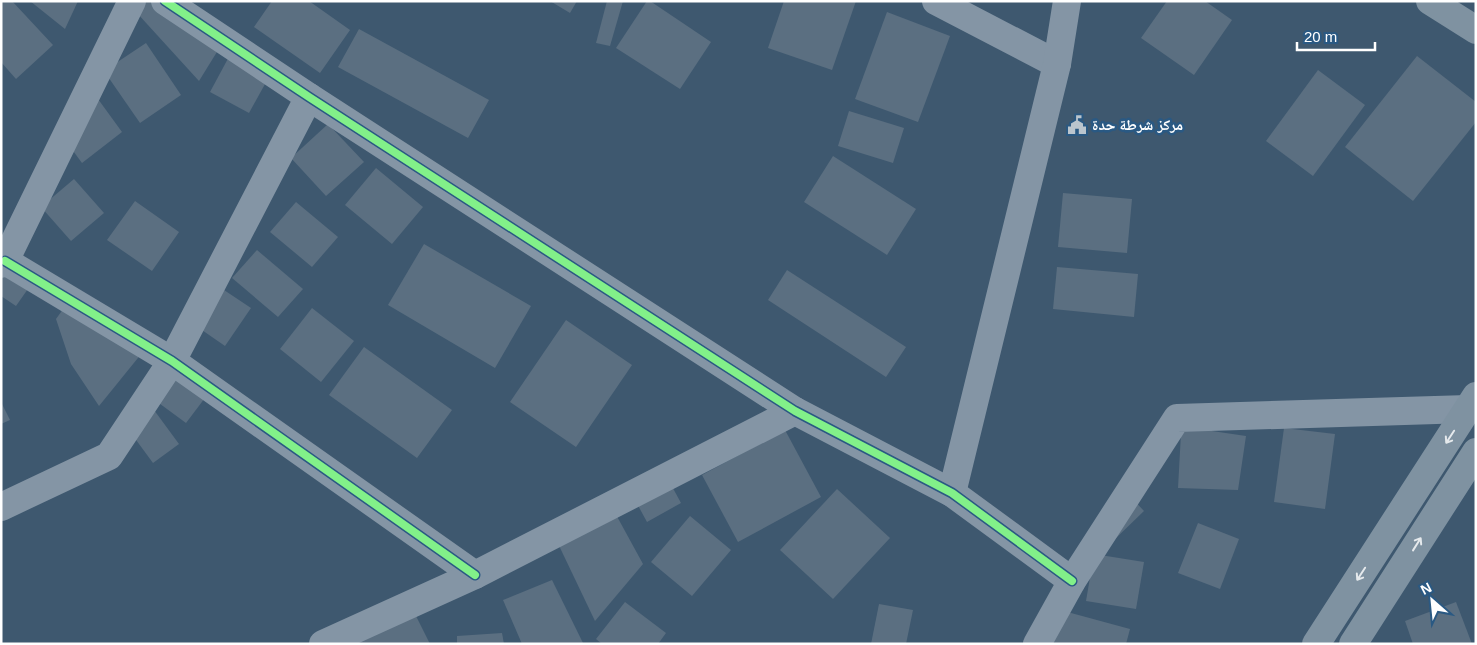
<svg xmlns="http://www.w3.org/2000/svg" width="1477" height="645" viewBox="0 0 1477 645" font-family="Helvetica,'Noto Naskh Arabic',sans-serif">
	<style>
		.building { fill: #5b6f81 }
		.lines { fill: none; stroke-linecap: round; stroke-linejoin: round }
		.street { stroke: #8495a5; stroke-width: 28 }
		.secondary { stroke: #7f92a1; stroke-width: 28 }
		.cycleway-casing { stroke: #2a5983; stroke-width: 11 }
		.cycleway { stroke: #82f089; stroke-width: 8 }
		.oneway { stroke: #e5e9ec }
		.labels { text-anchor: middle; stroke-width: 5; stroke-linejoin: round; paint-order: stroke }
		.poi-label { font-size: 15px; font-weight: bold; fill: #fff; stroke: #2a5983; text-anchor: start }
	</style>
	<rect width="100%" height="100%" fill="#3e586f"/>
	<g class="building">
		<path d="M 1,1 L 12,1 L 53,45 L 16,79 L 1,62 Z"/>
		<path d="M 30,1 L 78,1 L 65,29 Z"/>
		<path d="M 146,1 L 151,1 L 220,47 L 199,81 L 137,13 Z"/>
		<path d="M 272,1 L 309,1 L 350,30 L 320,73 L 254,27 Z"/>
		<path d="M 550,1 L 577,1 L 570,13 Z"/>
		<path d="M 607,1 L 623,1 L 610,46 L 596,43 Z"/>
		<path d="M 647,1 L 650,1 L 711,42 L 680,89 L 616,48 Z"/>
		<path d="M 784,1 L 856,1 L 832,70 L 768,48 Z"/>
		<path d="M 1167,1 L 1205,1 L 1232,20 L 1194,75 L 1141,38 Z"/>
		<path d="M 887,12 L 950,36 L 918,122 L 855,99 Z"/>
		<path d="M 359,29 L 489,100 L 468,138 L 338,67 Z"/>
		<path d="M 146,43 L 181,95 L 140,123 L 104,71 Z"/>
		<path d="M 231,53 L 270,75 L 249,113 L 210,92 Z"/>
		<path d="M 1417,56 L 1476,102 L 1476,122 L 1413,201 L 1345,147 Z"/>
		<path d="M 1318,70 L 1365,105 L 1313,176 L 1266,141 Z"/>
		<path d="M 98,99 L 122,132 L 82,163 L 57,129 Z"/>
		<path d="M 849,111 L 904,128 L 893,163 L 838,146 Z"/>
		<path d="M 328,124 L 364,162 L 326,196 L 291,158 Z"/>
		<path d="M 833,156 L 916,209 L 887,255 L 804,202 Z"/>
		<path d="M 376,168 L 423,207 L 392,244 L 345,205 Z"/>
		<path d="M 74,179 L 104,213 L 71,241 L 41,207 Z"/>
		<path d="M 1063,193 L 1132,199 L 1127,253 L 1058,247 Z"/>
		<path d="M 135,201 L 179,232 L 152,271 L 107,240 Z"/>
		<path d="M 296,202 L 338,237 L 312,267 L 270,232 Z"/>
		<path d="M 424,244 L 531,306 L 495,368 L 388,305 Z"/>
		<path d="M 257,250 L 303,289 L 278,317 L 232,278 Z"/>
		<path d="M 1,251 L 37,276 L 16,306 L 1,296 Z"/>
		<path d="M 1057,267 L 1138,274 L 1134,317 L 1053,309 Z"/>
		<path d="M 787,270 L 906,347 L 886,377 L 768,300 Z"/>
		<path d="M 212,282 L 251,308 L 225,346 L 186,319 Z"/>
		<path d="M 71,298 L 142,353 L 99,406 L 71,364 L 56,319 Z"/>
		<path d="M 312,308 L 354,341 L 321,382 L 280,349 Z"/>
		<path d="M 566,320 L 632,365 L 576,447 L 510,402 Z"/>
		<path d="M 364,347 L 452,410 L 417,458 L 329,395 Z"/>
		<path d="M 179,360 L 214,386 L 186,423 L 152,398 Z"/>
		<path d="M 1,402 L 10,420 L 1,424 Z"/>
		<path d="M 154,410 L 179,444 L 153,463 L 128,429 Z"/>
		<path d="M 1182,415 L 1213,421 L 1212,431 L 1246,436 L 1238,490 L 1178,488 Z"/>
		<path d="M 1284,428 L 1335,434 L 1325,509 L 1274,502 Z"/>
		<path d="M 785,430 L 821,497 L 738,542 L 702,475 Z"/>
		<path d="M 662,468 L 681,503 L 647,522 L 628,487 Z"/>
		<path d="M 837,489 L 890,538 L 833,599 L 780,550 Z"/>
		<path d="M 1129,495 L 1144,511 L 1114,540 Z"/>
		<path d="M 608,500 L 643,564 L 595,621 L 552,531 Z"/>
		<path d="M 690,516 L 731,550 L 692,596 L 651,562 Z"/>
		<path d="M 1198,523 L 1239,539 L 1220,589 L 1178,573 Z"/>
		<path d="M 1094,554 L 1144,562 L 1136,609 L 1086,601 Z"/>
		<path d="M 552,580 L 583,643 L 522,644 L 503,600 Z"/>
		<path d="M 625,602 L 666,633 L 658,644 L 602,644 L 596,639 Z"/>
		<path d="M 1456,602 L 1472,644 L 1413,644 L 1405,621 Z"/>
		<path d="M 879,604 L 913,610 L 906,644 L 871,644 Z"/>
		<path d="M 411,606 L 430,644 L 334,644 Z"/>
		<path d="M 1060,610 L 1130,629 L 1126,644 L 1050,644 Z"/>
		<path d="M 502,633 L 504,644 L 457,644 L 457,636 Z"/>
	</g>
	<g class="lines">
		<g class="street">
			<path d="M 165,1 L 309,97 L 795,411 L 952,493 L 1072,581"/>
			<path d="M 936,1 L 1057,64"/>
			<path d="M 5,261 L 172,361 L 475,575"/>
			<path d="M 1,264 L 5,261 L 132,1"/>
			<path d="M 952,493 L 1057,64 L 1067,1"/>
			<path d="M 1,507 L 109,456 L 172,361 L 309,97"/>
			<path d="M 323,644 L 475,575 L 795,411"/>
			<path d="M 1037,644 L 1072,581 L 1177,418 L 1468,409"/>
		</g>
		<g class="secondary">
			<path d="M 1430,1 L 1476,30"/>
			<path d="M 1316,644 L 1476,396"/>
			<path d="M 1353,644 L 1476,452"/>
		</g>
		<g class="cycleway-casing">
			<g id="cycleway">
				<path d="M 165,1 L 309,97 L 795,411 L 952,493 L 1072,581"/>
				<path d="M 5,261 L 172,361 L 475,575"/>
			</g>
		</g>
		<use href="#cycleway" class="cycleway"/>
	</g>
	<defs><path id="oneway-shaft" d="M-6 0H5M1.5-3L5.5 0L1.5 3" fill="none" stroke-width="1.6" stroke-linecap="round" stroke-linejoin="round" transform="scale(1.25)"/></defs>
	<g class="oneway">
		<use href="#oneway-shaft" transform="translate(1450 437) rotate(123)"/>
		<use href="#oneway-shaft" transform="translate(1417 544) rotate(-58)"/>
		<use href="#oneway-shaft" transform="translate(1361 574) rotate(123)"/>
	</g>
	<defs>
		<g id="civic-bare" transform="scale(1.5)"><path d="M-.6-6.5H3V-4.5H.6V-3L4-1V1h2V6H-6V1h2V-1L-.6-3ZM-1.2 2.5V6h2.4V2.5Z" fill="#bbc5cd" stroke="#2a5983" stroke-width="2.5" paint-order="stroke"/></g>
	</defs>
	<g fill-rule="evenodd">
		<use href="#civic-bare" x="1077" y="125"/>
	</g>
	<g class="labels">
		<g class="poi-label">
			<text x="1092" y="130">مركز شرطة حدة</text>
		</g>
	</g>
	<rect width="1477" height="645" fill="none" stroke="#ffffff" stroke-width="5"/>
	<g transform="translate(1432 600) rotate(333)" stroke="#2a5983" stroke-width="4" paint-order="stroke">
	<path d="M0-4L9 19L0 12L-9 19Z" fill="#ffffff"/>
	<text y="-8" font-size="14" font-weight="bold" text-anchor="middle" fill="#ffffff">N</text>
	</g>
	<path d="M1297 42v8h78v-8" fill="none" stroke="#ffffff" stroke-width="2.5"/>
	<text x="1304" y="42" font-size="15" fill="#ffffff" stroke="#2a5983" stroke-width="4" paint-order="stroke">20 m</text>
</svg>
